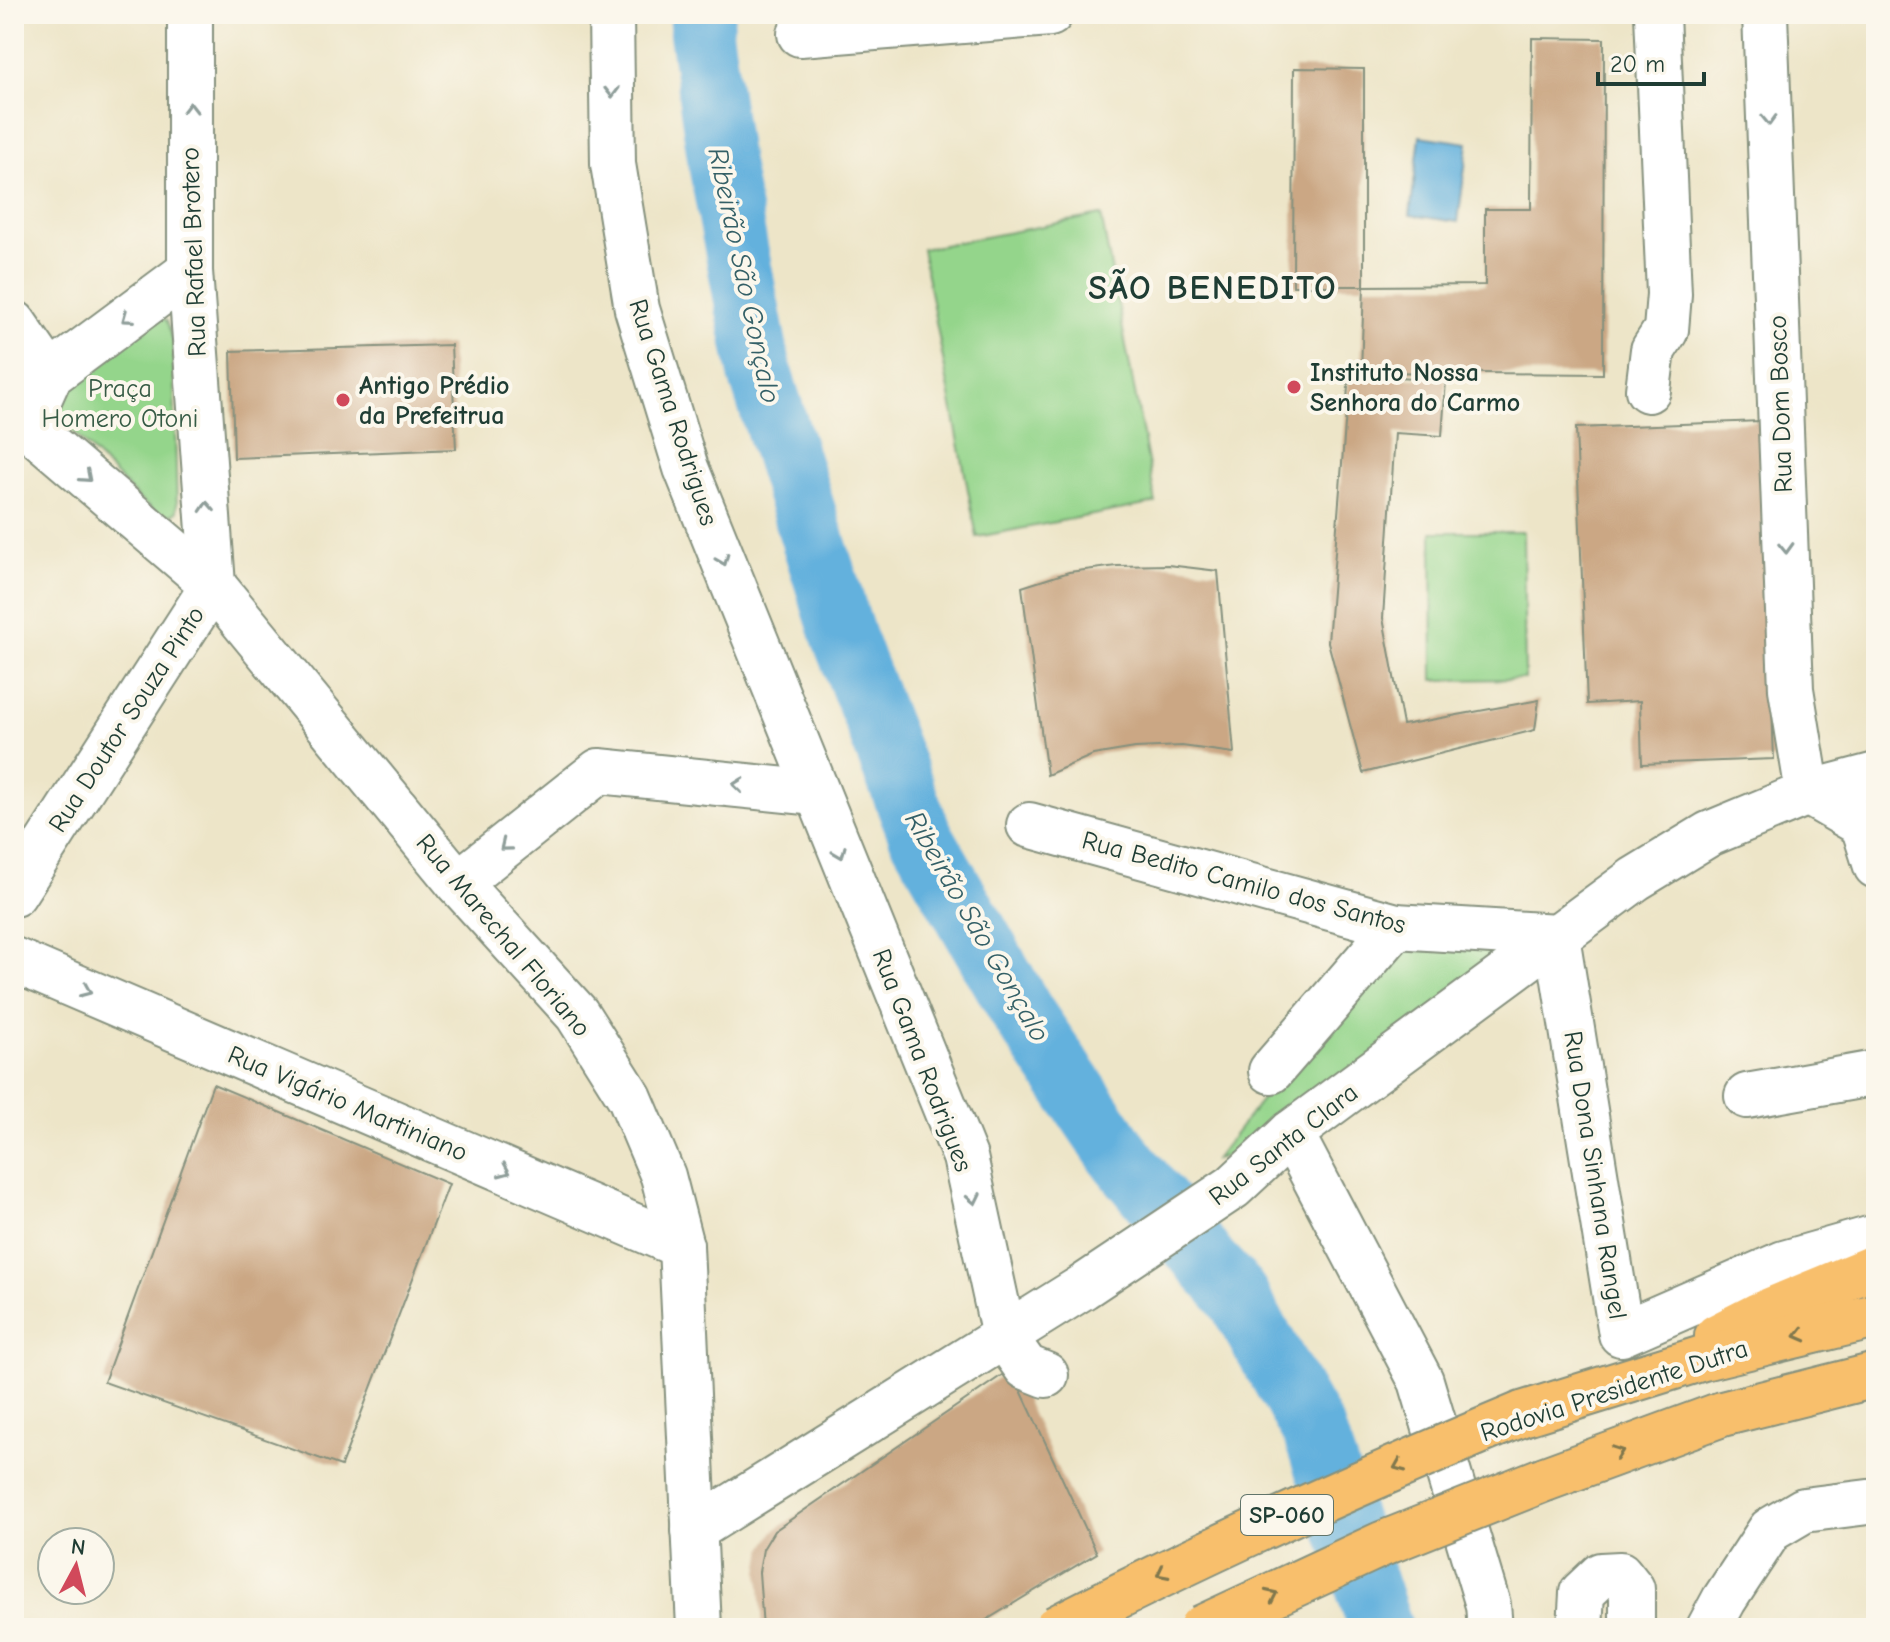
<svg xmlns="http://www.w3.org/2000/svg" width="1890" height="1642" viewBox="0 0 1890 1642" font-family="'Comic Neue',sans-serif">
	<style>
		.green { fill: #94d58b; stroke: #5a8960; stroke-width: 2 }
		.water { fill: #64b1dd; stroke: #427788; stroke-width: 2 }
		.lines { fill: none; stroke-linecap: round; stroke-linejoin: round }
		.river { stroke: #64b1dd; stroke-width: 64 }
		.building { fill: #cba784 }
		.minor-casing { stroke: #86917e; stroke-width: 48 }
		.highway-casing { stroke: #86917e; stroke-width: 48 }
		.minor { stroke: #fff; stroke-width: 44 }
		.highway { stroke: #f8bf6c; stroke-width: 44 }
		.highway-bridge-casing { stroke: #86917e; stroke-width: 48; stroke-linecap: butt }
		.highway-bridge { stroke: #f8bf6c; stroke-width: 44 }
		.oneway { stroke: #8f9e9a }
		.oneway2 { stroke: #81784d }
		.poi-dot { fill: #d1495b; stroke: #fbf7ec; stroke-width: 3 }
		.labels { text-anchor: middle; stroke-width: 8; stroke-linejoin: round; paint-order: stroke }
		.shield { fill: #fbf7ec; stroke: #61756b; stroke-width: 2 }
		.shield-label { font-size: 24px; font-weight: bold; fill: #1f3d34 }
		.street-label { font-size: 26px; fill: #1f3d34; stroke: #fbf7ec }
		.poi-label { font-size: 26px; font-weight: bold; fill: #1f3d34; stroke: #fbf7ec; text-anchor: start }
		.park-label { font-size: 26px; fill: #365b45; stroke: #fbf7ec }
		.water-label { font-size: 28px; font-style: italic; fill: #346067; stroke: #fbf7ec }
		.district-label { font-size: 34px; font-weight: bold; letter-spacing: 2px; fill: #1f3d34; stroke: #fbf7ec }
	</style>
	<rect width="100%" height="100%" fill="#fbf7ec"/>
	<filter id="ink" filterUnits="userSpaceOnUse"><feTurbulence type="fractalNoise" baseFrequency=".0125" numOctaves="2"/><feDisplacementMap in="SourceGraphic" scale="16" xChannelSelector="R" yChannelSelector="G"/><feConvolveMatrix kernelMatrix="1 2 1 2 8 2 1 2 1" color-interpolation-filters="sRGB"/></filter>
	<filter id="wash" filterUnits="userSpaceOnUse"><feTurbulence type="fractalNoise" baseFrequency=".006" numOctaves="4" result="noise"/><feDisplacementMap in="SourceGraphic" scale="32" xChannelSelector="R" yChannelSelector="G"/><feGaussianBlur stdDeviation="1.8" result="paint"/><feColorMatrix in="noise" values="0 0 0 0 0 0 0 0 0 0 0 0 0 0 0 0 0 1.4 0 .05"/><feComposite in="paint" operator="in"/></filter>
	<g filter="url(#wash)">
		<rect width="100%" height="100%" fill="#ede5c8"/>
		<g class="green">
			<path d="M 1101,215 L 1156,503 L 977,537 L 922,249 Z"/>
			<path d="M 154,312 L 167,321 L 173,341 L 177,512 L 164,518 L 140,500 L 65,424 L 51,397 Z"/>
			<path d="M 1432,532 L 1523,532 L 1525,679 L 1433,680 Z"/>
			<path d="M 1396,926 L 1557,936 L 1291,1133 L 1215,1160 Z"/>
		</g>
		<path class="water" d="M 1420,136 L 1468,143 L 1458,222 L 1410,215 Z"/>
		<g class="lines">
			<path class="river" d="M 703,14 L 701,33 L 720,164 L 760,373 L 844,638 L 920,834 L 1023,1014 L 1121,1158 L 1209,1265 L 1234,1291 L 1314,1432 L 1381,1628"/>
		</g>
		<g id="blocks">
			<g class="building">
				<path d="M 1532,38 L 1604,39 L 1603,374 L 1361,372 L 1364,286 L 1485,285 L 1485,209 L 1531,209 Z"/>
				<path d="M 1294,68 L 1364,69 L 1364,286 L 1293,286 Z"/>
				<path d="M 451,345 L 456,449 L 234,458 L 231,351 Z"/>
				<path d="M 1349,374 L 1446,380 L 1442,436 L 1395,433 L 1383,618 L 1403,725 L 1539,700 L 1535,730 L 1363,773 L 1328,642 Z"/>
				<path d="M 1761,421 L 1774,759 L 1642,764 L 1640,701 L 1587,704 L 1576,428 Z"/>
				<path d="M 1168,565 L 1218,571 L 1234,753 L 1182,746 L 1135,748 L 1093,755 L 1047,775 L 1022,587 L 1069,572 L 1117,566 Z"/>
				<path d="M 213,1084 L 449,1184 L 341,1466 L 104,1382 Z"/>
				<path d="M 1011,1369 L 1097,1553 L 973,1628 L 763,1628 L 759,1572 L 763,1549 L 774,1531 Z"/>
			</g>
		</g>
	</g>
	<g filter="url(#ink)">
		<use href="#blocks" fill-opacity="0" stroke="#86917e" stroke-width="2"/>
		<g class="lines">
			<g class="minor-casing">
				<g id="minor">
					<path d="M 190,14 L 190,271 L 213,585"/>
					<path d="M 611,14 L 613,164 L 637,309 L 686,468 L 965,1157 L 1004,1336 L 1026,1367 L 1046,1375"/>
					<path d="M 1765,14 L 1791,689 L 1808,793 L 1863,825 L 1876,866"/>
					<path d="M 800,34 L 1050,14"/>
					<path d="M 14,323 L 50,375"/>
					<path d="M 1648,390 L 1653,350 L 1666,330 L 1669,294 L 1657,14"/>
					<path d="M 14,420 L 27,426 L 213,585 L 458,883 L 577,1014 L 630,1098 L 663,1176 L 681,1246 L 699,1628"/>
					<path d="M 27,426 L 50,375 L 190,271"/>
					<path d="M 1029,825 L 1396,926 L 1557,936 L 1621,1334 L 1784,1263 L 1876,1237"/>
					<path d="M 458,883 L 599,771 L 816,793"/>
					<path d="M 14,894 L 213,585"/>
					<path d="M 14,960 L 681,1246"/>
					<path d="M 1271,1071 L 1396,926"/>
					<path d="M 1747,1096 L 1876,1073"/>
					<path d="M 1291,1133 L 1421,1381 L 1488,1605 L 1490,1628"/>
					<path d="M 694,1530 L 1083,1287 L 1233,1187 L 1291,1133 L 1635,879 L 1709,834 L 1808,793 L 1876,775"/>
					<path d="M 1580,1628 L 1582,1593 L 1601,1575 L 1620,1574 L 1632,1589 L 1632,1628"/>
					<path d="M 1709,1628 L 1724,1600 L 1770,1530 L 1804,1510 L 1876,1501"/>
				</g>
			</g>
			<g class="highway-casing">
				<g id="highway">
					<path d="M 1717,1336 L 1758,1315 L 1876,1266"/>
					<path d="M 1522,1414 L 1703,1358 L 1876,1316"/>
					<path d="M 1545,1479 L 1722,1414 L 1876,1375"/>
				</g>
			</g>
			<use href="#minor" class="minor"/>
			<use href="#highway" class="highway"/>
			<g class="highway-bridge-casing">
				<g id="highway-bridge">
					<path d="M 1056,1628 C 1208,1549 1364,1480 1522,1414"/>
					<path d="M 1201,1628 L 1382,1544 L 1545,1479"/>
				</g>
			</g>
			<use href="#highway-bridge" class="highway-bridge"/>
		</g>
		<defs><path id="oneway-chevron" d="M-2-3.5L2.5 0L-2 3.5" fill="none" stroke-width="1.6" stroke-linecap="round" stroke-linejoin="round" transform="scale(2)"/></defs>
		<g class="oneway">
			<use href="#oneway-chevron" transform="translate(612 92) rotate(89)"/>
			<use href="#oneway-chevron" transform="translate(190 108) rotate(-90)"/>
			<use href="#oneway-chevron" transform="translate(1769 120) rotate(88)"/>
			<use href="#oneway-chevron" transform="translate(127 318) rotate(144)"/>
			<use href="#oneway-chevron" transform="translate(86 477) rotate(41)"/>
			<use href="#oneway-chevron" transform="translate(207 507) rotate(-94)"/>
			<use href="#oneway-chevron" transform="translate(1786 548) rotate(88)"/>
			<use href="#oneway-chevron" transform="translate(723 560) rotate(68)"/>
			<use href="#oneway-chevron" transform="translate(738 785) rotate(-174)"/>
			<use href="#oneway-chevron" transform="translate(505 846) rotate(141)"/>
			<use href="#oneway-chevron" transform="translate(840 853) rotate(68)"/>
			<use href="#oneway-chevron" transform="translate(86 991) rotate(23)"/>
			<use href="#oneway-chevron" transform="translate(505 1171) rotate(23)"/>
			<use href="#oneway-chevron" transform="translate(974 1199) rotate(78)"/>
		</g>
		<g class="oneway2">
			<use href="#oneway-chevron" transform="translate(1800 1335) rotate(166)"/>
			<use href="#oneway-chevron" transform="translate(1618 1452) rotate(-20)"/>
			<use href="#oneway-chevron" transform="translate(1399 1466) rotate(157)"/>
			<use href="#oneway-chevron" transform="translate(1162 1573) rotate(153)"/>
			<use href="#oneway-chevron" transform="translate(1272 1595) rotate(-25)"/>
		</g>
	</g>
	<g class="poi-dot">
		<circle cx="1294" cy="387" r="8"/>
		<circle cx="343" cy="400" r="8"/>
	</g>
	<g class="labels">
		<rect class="shield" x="1241" y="1495" width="92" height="40" rx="6"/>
		<g class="shield-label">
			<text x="1287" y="1523">SP-060</text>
		</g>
		<g class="street-label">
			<text transform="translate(193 252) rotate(-92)" y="9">Rua Rafael Brotero</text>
			<text transform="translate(1780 404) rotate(-92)" y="9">Rua Dom Bosco</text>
			<text transform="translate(674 412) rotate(72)" y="9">Rua Gama Rodrigues</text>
			<text transform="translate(126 719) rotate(-57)" y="9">Rua Doutor Souza Pinto</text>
			<text transform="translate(1244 882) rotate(15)" y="9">Rua Bedito Camilo dos Santos</text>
			<text transform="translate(504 935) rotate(50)" y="9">Rua Marechal Floriano</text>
			<text transform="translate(923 1060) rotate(69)" y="9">Rua Gama Rodrigues</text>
			<text transform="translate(348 1103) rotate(23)" y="9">Rua Vigário Martiniano</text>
			<text transform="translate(1283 1144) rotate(-38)" y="9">Rua Santa Clara</text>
			<text transform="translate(1596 1175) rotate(81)" y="9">Rua Dona Sinhana Rangel</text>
			<text transform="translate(1614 1390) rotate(-18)" y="9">Rodovia Presidente Dutra</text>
		</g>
		<g class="poi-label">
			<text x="1310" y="381">Instituto Nossa<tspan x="1310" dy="30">Senhora do Carmo</tspan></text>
			<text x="359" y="394">Antigo Prédio<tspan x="359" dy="30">da Prefeitrua</tspan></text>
		</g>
		<g class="park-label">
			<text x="120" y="397">Praça<tspan x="120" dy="30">Homero Otoni</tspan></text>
		</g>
		<g class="water-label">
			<text transform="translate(745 275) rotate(78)" y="10">Ribeirão São Gonçalo</text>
			<text transform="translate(978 926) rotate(60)" y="10">Ribeirão São Gonçalo</text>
		</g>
		<g class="district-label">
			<text x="1213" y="299">SÃO BENEDITO</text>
		</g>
	</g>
	<rect width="1890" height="1642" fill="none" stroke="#fbf7ec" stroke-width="48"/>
	<g transform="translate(76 1566) rotate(7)"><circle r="38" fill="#fbf7ec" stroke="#a3ada2" stroke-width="2"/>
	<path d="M0-6L14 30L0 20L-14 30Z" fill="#d1495b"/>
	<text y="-12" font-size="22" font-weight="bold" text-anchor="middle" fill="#1f3d34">N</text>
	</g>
	<path d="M1598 72v12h106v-12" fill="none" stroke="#1f3d34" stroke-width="4"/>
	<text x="1610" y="72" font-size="24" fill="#1f3d34" stroke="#fbf7ec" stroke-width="6" paint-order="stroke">20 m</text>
</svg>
